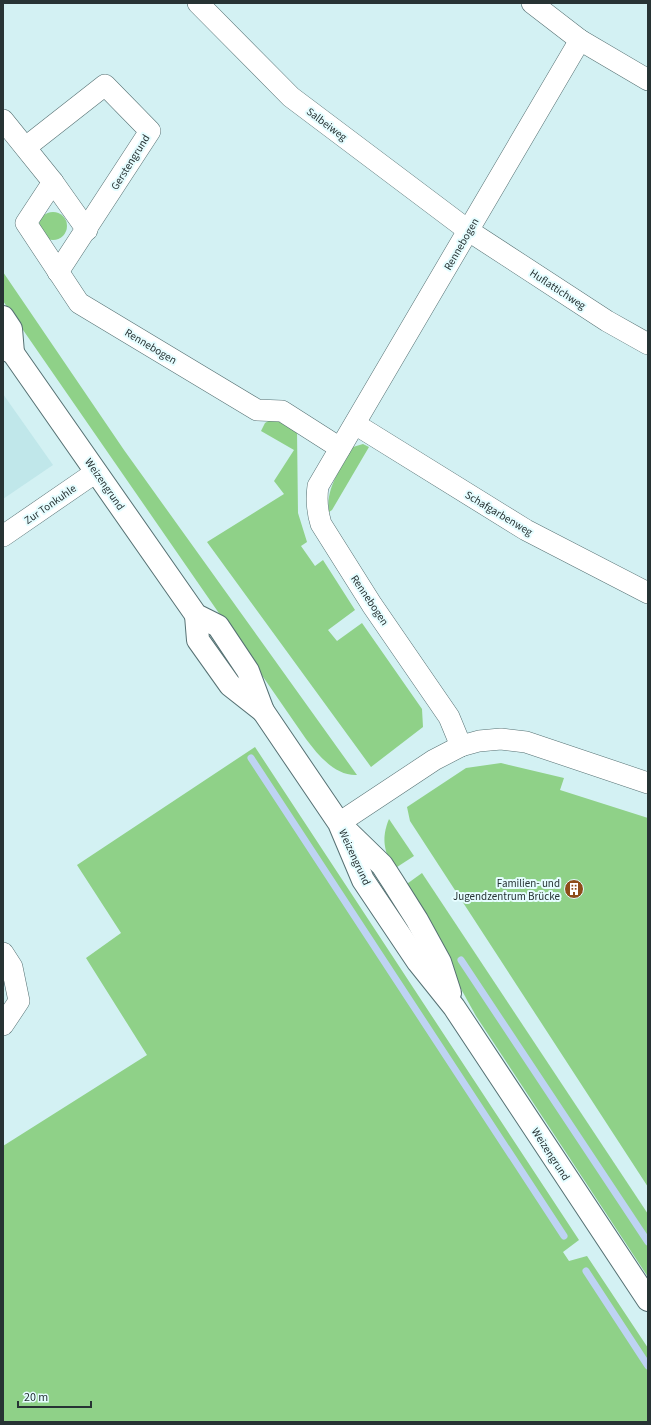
<svg xmlns="http://www.w3.org/2000/svg" width="651" height="1425" viewBox="0 0 651 1425" font-family="'Source Sans 3',sans-serif">
	<style>
		.built { fill: #c0e7ea }
		.green { fill: #8fd188 }
		.lines { fill: none; stroke-linecap: round; stroke-linejoin: round }
		.stream { stroke: #bed3f3; stroke-width: 7 }
		.minor-casing { stroke: #567173; stroke-width: 22 }
		.secondary-casing { stroke: #567173; stroke-width: 24 }
		.minor { stroke: #fff; stroke-width: 21 }
		.secondary { stroke: #fff; stroke-width: 22 }
		.labels { text-anchor: middle; stroke-width: 4; stroke-linejoin: round; paint-order: stroke }
		.street-label { font-size: 11px; fill: #273334; stroke: #e5fdff }
		.poi-label { font-size: 11px; fill: #273334; stroke: #e5fdff; text-anchor: end }
	</style>
	<rect width="100%" height="100%" fill="#d3f1f3"/>
	<path class="built" d="M 3,394 L 53,465 L 3,499 Z"/>
	<g class="green">
		<circle cx="53" cy="226" r="14"/>
		<path d="M 3,272 L 124,450 L 357,775 C 335,776 318,755 306,739 L 3,301 Z"/>
		<path d="M 275,417 L 297,430 L 298,513 L 307,542 L 301,546 L 315,566 L 323,560 L 355,610 L 328,630 L 337,641 L 362,623 L 422,709 L 423,727 L 371,767 L 207,542 L 284,494 L 274,481 L 294,450 L 261,431 L 265,423 Z"/>
		<path d="M 363,444 L 369,447 L 332,510 L 329,512 C 325,487 342,468 353,447 Z"/>
		<path d="M 255,747 L 579,1240 L 563,1252 L 569,1261 L 587,1256 L 648,1348 L 648,1422 L 3,1422 L 3,1146 L 147,1055 L 86,958 L 121,933 L 77,865 Z"/>
		<path d="M 501,763 L 564,778 L 560,790 L 648,818 L 648,1187 L 410,821 L 407,807 L 466,768 Z"/>
		<path d="M 389,819 L 414,856 L 394,869 C 384,852 381,838 389,819 Z"/>
		<path d="M 422,873 L 648,1214 L 648,1277 L 476,1016 L 404,886 Z"/>
	</g>
	<g class="lines">
		<g class="stream">
			<path d="M 251,758 L 564,1236"/>
			<path d="M 461,960 L 648,1242"/>
			<path d="M 586,1271 L 648,1366"/>
		</g>
		<g class="minor-casing">
			<g id="minor">
				<path d="M 198,3 L 291,97 L 469,231 L 607,321 L 648,344"/>
				<path d="M 532,3 L 580,40 L 648,80"/>
				<path d="M 3,120 L 53,182 L 87,230"/>
				<path d="M 26,147 L 105,85 L 150,131 L 58,272"/>
				<path d="M 53,182 L 26,223 L 79,303 L 257,410 L 282,411 L 340,448"/>
				<path d="M 355,424 L 526,530 L 648,593"/>
				<path d="M 3,536 L 96,472"/>
				<path d="M 461,746 L 449,717 L 372,605 L 321,524 C 317,511 316,500 318,486 L 580,40"/>
				<path d="M 339,823 L 434,760 L 461,746 L 479,741 L 501,739 L 526,742 L 648,783"/>
				<path d="M 3,953 L 12,967 L 19,1001 L 3,1025"/>
			</g>
		</g>
		<g class="secondary-casing">
			<g id="secondary">
				<path d="M 3,317 L 11,329 L 13,353"/>
				<path d="M 3,348 L 13,353 L 196,615 L 218,626 L 248,671 L 263,711 L 339,823 L 363,880 L 418,962 L 454,1007 L 648,1300"/>
				<path d="M 196,615 L 198,640 L 230,685 L 263,711"/>
				<path d="M 347,831 L 382,865 L 393,882 L 417,920 L 440,962 L 450,993"/>
			</g>
		</g>
		<use href="#minor" class="minor"/>
		<use href="#secondary" class="secondary"/>
	</g>
	<defs>
		<g id="building-disc" transform="scale(1)"><circle r="9.5" fill="#8e4c19" stroke="#e5fdff"/><path d="M-4-6H4V6H1V3H-1V6H-4ZM-2.5-4.3h1.7v1.8h-1.7ZM.8-4.3h1.7v1.8H.8ZM-2.5-1h1.7V.8h-1.7ZM.8-1h1.7V.8H.8Z" fill="#fff"/></g>
	</defs>
	<g fill-rule="evenodd">
		<use href="#building-disc" x="574" y="889"/>
	</g>
	<g class="labels">
		<g class="street-label">
			<text transform="translate(327 124) rotate(37)" y="4">Salbeiweg</text>
			<text transform="translate(130 162) rotate(-58)" y="4">Gerstengrund</text>
			<text transform="translate(461 244) rotate(-60)" y="4">Rennebogen</text>
			<text transform="translate(558 289) rotate(33)" y="4">Huflattichweg</text>
			<text transform="translate(151 346) rotate(31)" y="4">Rennebogen</text>
			<text transform="translate(105 484) rotate(55)" y="4">Weizengrund</text>
			<text transform="translate(50 504) rotate(-35)" y="4">Zur Tonkuhle</text>
			<text transform="translate(499 513) rotate(31)" y="4">Schafgarbenweg</text>
			<text transform="translate(370 600) rotate(56)" y="4">Rennebogen</text>
			<text transform="translate(355 857) rotate(65)" y="4">Weizengrund</text>
			<text transform="translate(551 1154) rotate(57)" y="4">Weizengrund</text>
		</g>
		<g class="poi-label">
			<text x="560" y="887">Familien- und<tspan x="560" dy="13">Jugendzentrum Brücke</tspan></text>
		</g>
	</g>
	<rect width="651" height="1425" fill="none" stroke="#273334" stroke-width="8"/>
	<path d="M18 1401v6h73v-6" fill="none" stroke="#273334" stroke-width="2"/>
	<text x="24" y="1401" font-size="12" fill="#273334" stroke="#e5fdff" stroke-width="3" paint-order="stroke">20 m</text>
</svg>
